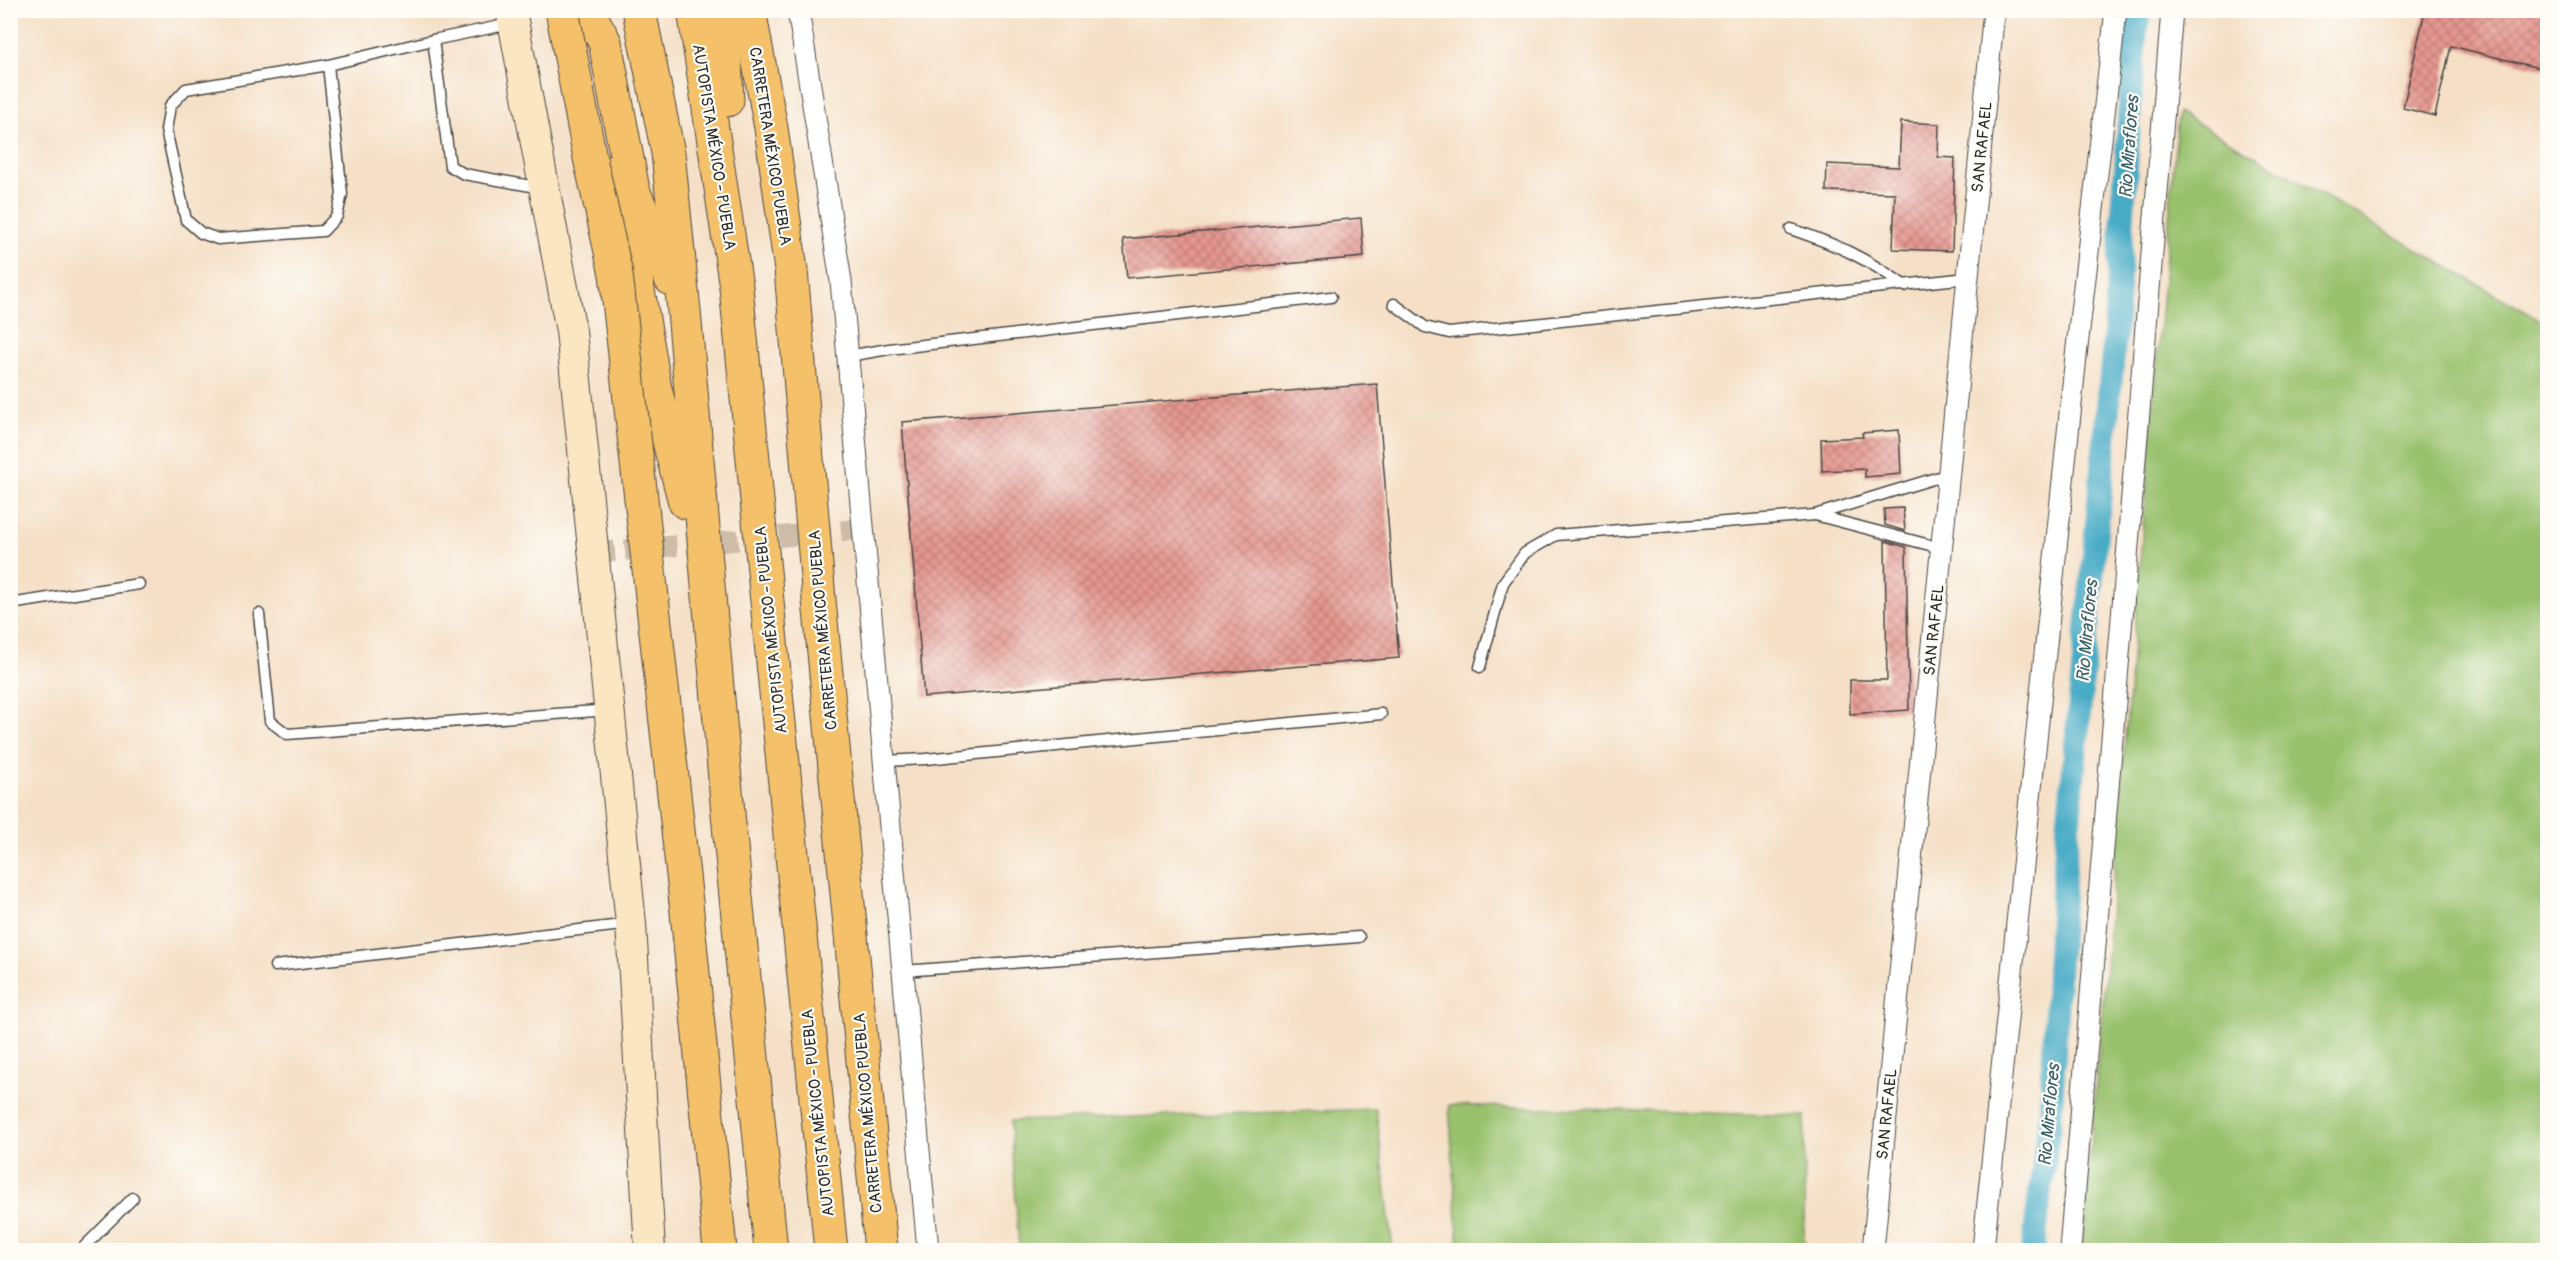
<svg xmlns="http://www.w3.org/2000/svg" width="2558" height="1261" viewBox="0 0 2558 1261" font-family="Pangolin,sans-serif">
	<style>
		.green { fill: #99c16d; stroke: #62764c; stroke-width: 1.5 }
		.lines { fill: none; stroke-linecap: round; stroke-linejoin: round }
		.canal { stroke: #47abc6; stroke-width: 24 }
		.building { fill: url(#building-cross-hatch) }
		.street-tunnel { stroke: #cdbca8; stroke-width: 21; stroke-dasharray: 21 10; stroke-linecap: butt }
		.lane-casing { stroke: #494642; stroke-width: 13 }
		.street-casing { stroke: #494642; stroke-width: 23 }
		.secondary-casing { stroke: #494642; stroke-width: 32 }
		.highway-casing { stroke: #494642; stroke-width: 35 }
		.lane { stroke: #fff; stroke-width: 10 }
		.street { stroke: #fff; stroke-width: 21 }
		.secondary { stroke: #fbe6c3; stroke-width: 30 }
		.highway { stroke: #f4c16a; stroke-width: 33 }
		.highway-bridge-casing { stroke: #494642; stroke-width: 35; stroke-linecap: butt }
		.highway-bridge { stroke: #f4c16a; stroke-width: 33 }
		.labels { text-anchor: middle; stroke-width: 4.5; stroke-linejoin: round; paint-order: stroke }
		.street-label { font-size: 16px; fill: #2b2b2b; stroke: #fdfcf7 }
		.water-label { font-size: 18px; font-style: italic; fill: #365e69; stroke: #fdfcf7 }
	</style>
	<defs>
		<pattern id="building-cross-hatch" width="8" height="8" patternUnits="userSpaceOnUse" patternTransform="scale(1.5)"><rect width="8" height="8" fill="#e69891"/><path d="M0 0l8 8M0 8l8-8" fill="none" stroke="#bb7c77"/></pattern>
	</defs>
	<rect width="100%" height="100%" fill="#fdfcf7"/>
	<filter id="ink" filterUnits="userSpaceOnUse"><feTurbulence type="fractalNoise" baseFrequency=".0167" numOctaves="2"/><feDisplacementMap in="SourceGraphic" scale="12" xChannelSelector="R" yChannelSelector="G"/><feConvolveMatrix kernelMatrix="1 2 1 2 8 2 1 2 1" color-interpolation-filters="sRGB"/></filter>
	<filter id="wash" filterUnits="userSpaceOnUse"><feTurbulence type="fractalNoise" baseFrequency=".008" numOctaves="4" result="noise"/><feDisplacementMap in="SourceGraphic" scale="24" xChannelSelector="R" yChannelSelector="G"/><feGaussianBlur stdDeviation="1.35" result="paint"/><feColorMatrix in="noise" values="0 0 0 0 0 0 0 0 0 0 0 0 0 0 0 0 0 1.4 0 .05"/><feComposite in="paint" operator="in"/></filter>
	<g filter="url(#wash)">
		<rect width="100%" height="100%" fill="#f5e0c7"/>
		<g class="green">
			<path d="M 2178,112 L 2547,324 L 2547,1250 L 2082,1250 Z"/>
			<path d="M 1449,1105 L 1805,1116 L 1804,1250 L 1459,1250 Z"/>
			<path d="M 1376,1109 L 1393,1250 L 1019,1250 L 1011,1121 Z"/>
		</g>
		<g class="lines">
			<path class="canal" d="M 2033,1250 L 2051,1108 L 2063,882 L 2115,334 L 2134,45 L 2139,10"/>
		</g>
		<g id="blocks">
			<g class="building">
				<path d="M 2425,10 L 2547,10 L 2547,70 L 2451,46 L 2435,116 L 2403,108 Z"/>
				<path d="M 1901,122 L 1939,124 L 1938,157 L 1955,158 L 1952,251 L 1893,249 L 1895,193 L 1826,191 L 1827,164 L 1899,167 Z"/>
				<path d="M 1361,218 L 1364,257 L 1127,278 L 1123,239 Z"/>
				<path d="M 1377,384 L 1399,658 L 924,697 L 902,422 Z"/>
				<path d="M 1899,430 L 1901,474 L 1865,477 L 1865,469 L 1822,471 L 1821,439 L 1863,437 L 1862,433 Z"/>
				<path d="M 1903,508 L 1905,531 L 1885,525 L 1884,509 Z"/>
				<path d="M 1885,541 L 1906,547 L 1909,710 L 1850,714 L 1850,680 L 1887,680 Z"/>
			</g>
		</g>
	</g>
	<g filter="url(#ink)">
		<use href="#blocks" fill-opacity="0" stroke="#494642" stroke-width="1.5"/>
		<g class="lines">
			<path class="street-tunnel" d="M 594,553 L 863,529"/>
			<g class="lane-casing">
				<g id="lane">
					<path d="M 433,40 L 510,24"/>
					<path d="M 328,65 L 342,194 L 337,216 L 323,231 L 218,239 L 201,233 L 186,220 L 166,130 L 170,106 L 186,89 L 328,65 L 433,40 L 450,166 L 464,174 L 542,188"/>
					<path d="M 1791,229 C 1837,245 1865,257 1905,286"/>
					<path d="M 1394,304 L 1425,327 L 1449,333 L 1968,278"/>
					<path d="M 848,356 L 889,349 L 1331,297"/>
					<path d="M 1815,515 L 1941,548"/>
					<path d="M 10,604 L 139,584"/>
					<path d="M 259,614 L 270,721 L 287,734 L 609,710"/>
					<path d="M 1480,667 L 1503,583 L 1525,553 L 1556,535 L 1815,515 L 1949,474"/>
					<path d="M 884,761 L 926,759 L 1381,714"/>
					<path d="M 275,966 L 630,924"/>
					<path d="M 903,971 L 1359,937"/>
					<path d="M 81,1250 L 133,1198"/>
				</g>
			</g>
			<g class="street-casing">
				<g id="street">
					<path d="M 798,10 L 841,281 L 928,1250"/>
					<path d="M 1873,1250 L 1994,10"/>
					<path d="M 1983,1250 L 2076,356 L 2116,10"/>
					<path d="M 2070,1250 L 2172,10"/>
				</g>
			</g>
			<g class="secondary-casing">
				<path id="secondary" d="M 511,10 L 571,331 L 631,924 L 650,1250"/>
			</g>
			<g class="highway-casing">
				<g id="highway">
					<path d="M 587,10 L 605,42 L 633,190 L 671,279"/>
					<path d="M 639,10 L 668,153 L 684,311 L 730,836 L 771,1250"/>
					<path d="M 694,10 L 736,287 L 831,1250"/>
					<path d="M 723,10 L 727,100"/>
					<path d="M 749,10 L 771,128 L 791,270 L 819,600 L 881,1250"/>
					<path d="M 605,171 L 630,243 L 655,389 L 685,502"/>
					<path d="M 686,902 L 720,1250"/>
				</g>
			</g>
			<use href="#lane" class="lane"/>
			<use href="#street" class="street"/>
			<use href="#secondary" class="secondary"/>
			<use href="#highway" class="highway"/>
			<g class="highway-bridge-casing">
				<path id="highway-bridge" d="M 562,10 L 590,158 L 616,274 L 686,902"/>
			</g>
			<use href="#highway-bridge" class="highway-bridge"/>
		</g>
	</g>
	<g class="labels">
		<g class="street-label">
			<text transform="translate(771 146) rotate(81)" y="6">CARRETERA MÉXICO PUEBLA</text>
			<text transform="translate(715 147) rotate(81)" y="6">AUTOPISTA MÉXICO - PUEBLA</text>
			<text transform="translate(1981 147) rotate(-84)" y="6">SAN RAFAEL</text>
			<text transform="translate(770 630) rotate(-96)" y="6">AUTOPISTA MÉXICO - PUEBLA</text>
			<text transform="translate(822 630) rotate(-95)" y="6">CARRETERA MÉXICO PUEBLA</text>
			<text transform="translate(1933 630) rotate(-84)" y="6">SAN RAFAEL</text>
			<text transform="translate(817 1113) rotate(-96)" y="6">AUTOPISTA MÉXICO - PUEBLA</text>
			<text transform="translate(867 1113) rotate(-95)" y="6">CARRETERA MÉXICO PUEBLA</text>
			<text transform="translate(1886 1114) rotate(-84)" y="6">SAN RAFAEL</text>
		</g>
		<g class="water-label">
			<text transform="translate(2129 147) rotate(-86)" y="6">Rio Miraflores</text>
			<text transform="translate(2087 631) rotate(-85)" y="6">Rio Miraflores</text>
			<text transform="translate(2049 1115) rotate(-85)" y="6">Rio Miraflores</text>
		</g>
	</g>
	<rect width="2558" height="1261" fill="none" stroke="#fdfcf7" stroke-width="36"/>
</svg>
